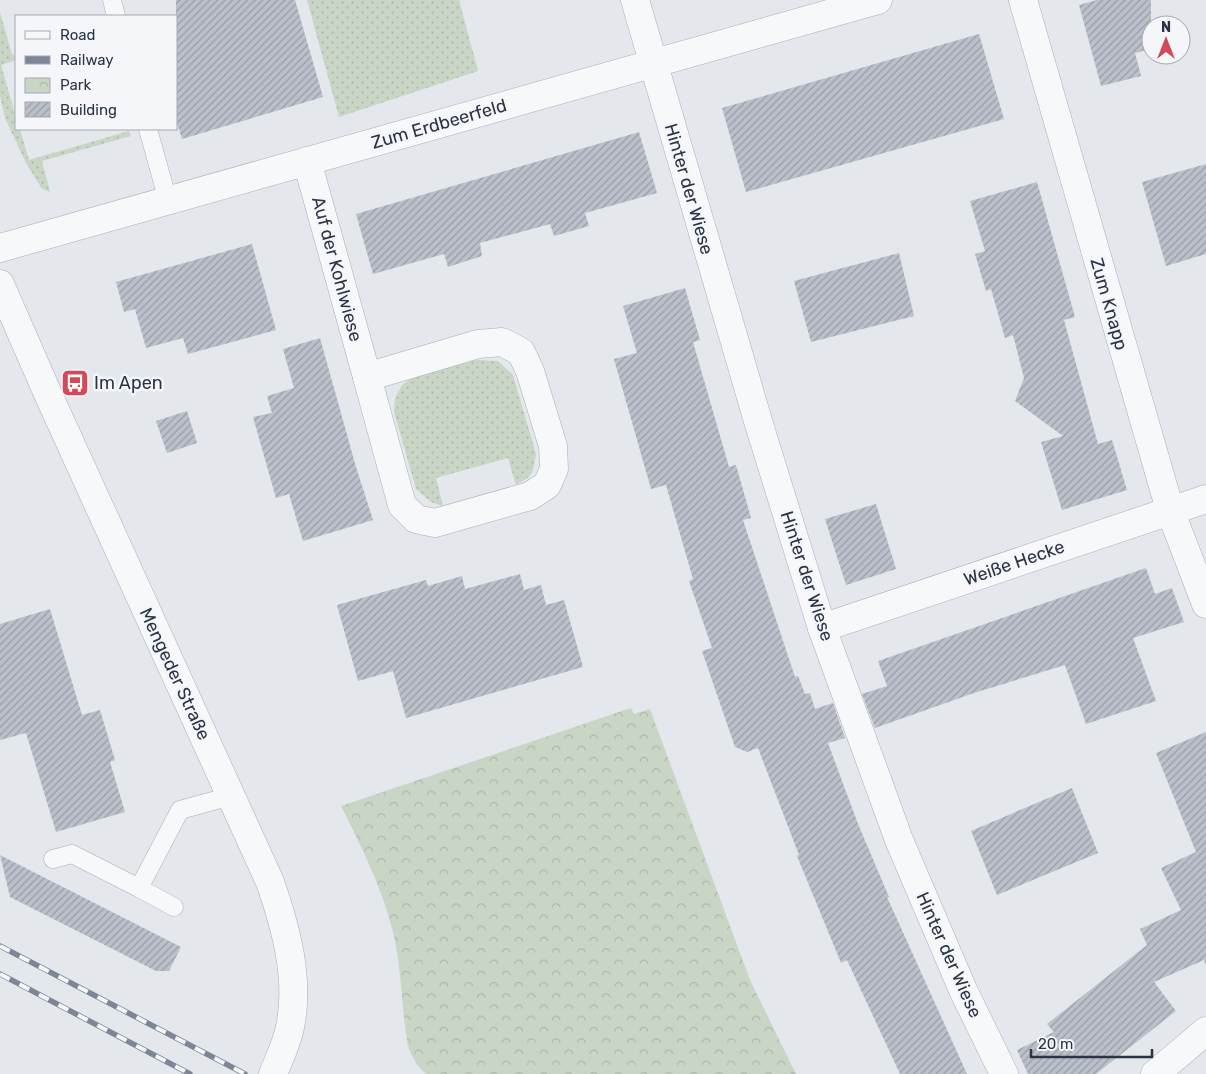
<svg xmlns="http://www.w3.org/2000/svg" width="1206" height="1074" viewBox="0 0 1206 1074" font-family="Rubik,sans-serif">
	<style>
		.grass { fill: url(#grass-dots) }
		.park { fill: url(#park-crowns) }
		.building { fill: url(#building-hatch) }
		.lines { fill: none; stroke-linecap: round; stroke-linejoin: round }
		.lane-casing { stroke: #a9aeb7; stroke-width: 19 }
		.street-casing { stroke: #a9aeb7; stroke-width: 29 }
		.lane { stroke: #f7f8fa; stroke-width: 18 }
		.street { stroke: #f7f8fa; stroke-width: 28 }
		.rail-casing { stroke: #7d8696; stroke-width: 5.5 }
		.rail { stroke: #f4f6f9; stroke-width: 4; stroke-dasharray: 11; stroke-linecap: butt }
		.labels { text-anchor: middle; stroke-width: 5; stroke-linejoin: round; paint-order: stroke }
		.street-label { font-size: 18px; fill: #2b3445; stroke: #f4f6f9 }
		.poi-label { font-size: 18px; fill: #2b3445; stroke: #f4f6f9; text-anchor: start }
	</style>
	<defs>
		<pattern id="grass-dots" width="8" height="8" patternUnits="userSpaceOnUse" patternTransform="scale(1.25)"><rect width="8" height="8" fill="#c9d6c5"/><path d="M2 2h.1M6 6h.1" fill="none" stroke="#adb8ab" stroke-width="1.8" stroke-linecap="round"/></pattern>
		<pattern id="park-crowns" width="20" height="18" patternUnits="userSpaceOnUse" patternTransform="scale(1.25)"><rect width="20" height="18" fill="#c9d6c5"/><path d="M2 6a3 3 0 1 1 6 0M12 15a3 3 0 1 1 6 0" fill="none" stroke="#adb8ab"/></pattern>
		<pattern id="building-hatch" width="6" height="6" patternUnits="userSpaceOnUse" patternTransform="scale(1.25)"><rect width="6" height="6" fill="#bbc0ca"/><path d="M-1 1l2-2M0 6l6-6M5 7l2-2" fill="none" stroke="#989da6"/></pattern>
	</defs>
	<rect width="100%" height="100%" fill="#e4e7ec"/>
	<g class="grass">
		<path d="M 307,0 L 459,0 L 478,71 L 339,117 Z"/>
		<path d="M 0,12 L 12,55 L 16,54 L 16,60 L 1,65 L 16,117 L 16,129 L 20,129 L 29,160 L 129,131 L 131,136 L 42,161 L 50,192 L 42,189 L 26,163 L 5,118 L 0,96 Z"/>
		<path d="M 477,360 L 498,361 L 513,375 L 536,454 L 533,470 L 529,477 L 516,485 L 508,458 L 436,478 L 443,506 L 431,502 L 416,489 L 394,412 L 395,398 L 402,385 L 413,377 Z"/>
	</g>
	<path class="park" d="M 631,708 L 634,714 L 650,709 L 750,980 L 796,1074 L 427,1074 C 417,1068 412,1056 408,1046 C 402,1013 402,979 396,946 C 387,897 363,850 341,806 Z"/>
	<g class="building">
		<path d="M 176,0 L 295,0 L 323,97 L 182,139 L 176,120 Z"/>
		<path d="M 1097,0 L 1151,0 L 1151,49 L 1135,53 L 1141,76 L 1101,86 L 1079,5 Z"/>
		<path d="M 979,34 L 1004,119 L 746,192 L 722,108 Z"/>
		<path d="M 639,132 L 657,193 L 585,213 L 589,226 L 554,236 L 550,224 L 480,243 L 482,256 L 448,267 L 444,254 L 373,274 L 356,214 Z"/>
		<path d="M 1206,164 L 1206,254 L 1166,266 L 1142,182 Z"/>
		<path d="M 1037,182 L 1075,317 L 1064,320 L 1098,444 L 1112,440 L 1127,490 L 1062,510 L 1041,442 L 1063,436 L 1015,401 L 1024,378 L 1013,335 L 1005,338 L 991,289 L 986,291 L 975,254 L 985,251 L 970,201 Z"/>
		<path d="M 252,244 L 276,330 L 188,354 L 183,338 L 146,348 L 135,309 L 124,312 L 116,282 Z"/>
		<path d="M 899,253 L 914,316 L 811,342 L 794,281 Z"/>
		<path d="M 685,288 L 700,340 L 693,342 L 729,467 L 736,465 L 751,518 L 743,520 L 795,677 L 798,676 L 805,694 L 810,693 L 815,709 L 833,703 L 845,738 L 828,743 L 858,824 L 889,897 L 887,897 L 967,1074 L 900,1074 L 847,960 L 841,963 L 797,856 L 799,855 L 758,748 L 747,752 L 735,747 L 702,651 L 712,648 L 689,581 L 693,579 L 666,485 L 651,489 L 614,359 L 637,353 L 623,306 Z"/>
		<path d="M 320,338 L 356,467 L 373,520 L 303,541 L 289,494 L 276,498 L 253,417 L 272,413 L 267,396 L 294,388 L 283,349 Z"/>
		<path d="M 187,411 L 197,443 L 167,453 L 156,421 Z"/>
		<path d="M 876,504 L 896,569 L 846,585 L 825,519 Z"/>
		<path d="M 1146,568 L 1155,594 L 1172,588 L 1184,622 L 1133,638 L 1156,701 L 1086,724 L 1065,665 L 974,693 L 875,728 L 862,694 L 887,686 L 878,661 Z"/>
		<path d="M 520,574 L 524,590 L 541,585 L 546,605 L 564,600 L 583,667 L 406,718 L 393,671 L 358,681 L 337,605 L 426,580 L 428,586 L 462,576 L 465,589 Z"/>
		<path d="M 50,609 L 82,715 L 100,710 L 115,760 L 110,762 L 125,812 L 56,832 L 26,733 L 0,740 L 0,624 Z"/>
		<path d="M 1206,732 L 1206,965 L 1204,960 L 1154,982 L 1176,1011 L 1096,1074 L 1028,1074 L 1017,1050 L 1054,1032 L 1047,1024 L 1147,945 L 1140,929 L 1181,910 L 1161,868 L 1196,852 L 1156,753 Z"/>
		<path d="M 1072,788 L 1098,853 L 997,895 L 971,831 Z"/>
		<path d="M 0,855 L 181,947 L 169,971 L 156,971 L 10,897 Z"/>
	</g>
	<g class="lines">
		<g class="lane-casing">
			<g id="lane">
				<path d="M 112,0 L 116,16"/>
				<path d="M 148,129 L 168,201"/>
				<path d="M 53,859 L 72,854 L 139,888 L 180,810 L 231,796"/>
				<path d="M 139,888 L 174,907"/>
			</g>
		</g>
		<g class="street-casing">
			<g id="street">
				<path d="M 635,0 L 758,421 L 822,628 L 899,840 L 963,990 L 1004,1074"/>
				<path d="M 1023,0 L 1170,510 L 1206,604"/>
				<path d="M 307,161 L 367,377"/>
				<path d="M 0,248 L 878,0"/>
				<path d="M 0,284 L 48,394 L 270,882 C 286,928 300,979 290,1027 C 287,1043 279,1059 273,1074"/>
				<path d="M 502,342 L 521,352 L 530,371 L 553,446 L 554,469 L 547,485 L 530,496 L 435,523 L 416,519 L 402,505 L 367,377 L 478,344 Z"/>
				<path d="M 822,628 L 1206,499"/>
				<path d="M 1155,1074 L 1206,1031"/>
			</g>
		</g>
		<use href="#lane" class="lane"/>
		<use href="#street" class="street"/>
		<g class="rail-casing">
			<g id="rail">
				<path d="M 0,946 L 245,1074"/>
				<path d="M 0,974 L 190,1074"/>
			</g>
		</g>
		<use href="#rail" class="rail"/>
	</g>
	<defs>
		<g id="bus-square" transform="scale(1.4375)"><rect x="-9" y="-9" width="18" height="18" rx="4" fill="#d1495b" stroke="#f4f6f9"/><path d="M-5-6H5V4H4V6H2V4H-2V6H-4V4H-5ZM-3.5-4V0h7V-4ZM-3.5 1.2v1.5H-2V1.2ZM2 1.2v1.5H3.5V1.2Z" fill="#fff"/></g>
	</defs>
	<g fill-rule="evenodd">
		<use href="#bus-square" x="75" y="383"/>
	</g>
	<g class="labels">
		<g class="street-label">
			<text transform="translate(439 124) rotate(-16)" y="6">Zum Erdbeerfeld</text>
			<text transform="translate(689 189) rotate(74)" y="6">Hinter der Wiese</text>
			<text transform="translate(337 269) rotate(75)" y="6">Auf der Kohlwiese</text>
			<text transform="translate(1109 304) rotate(74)" y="6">Zum Knapp</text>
			<text transform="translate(1014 563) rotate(-19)" y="6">Weiße Hecke</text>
			<text transform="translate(807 576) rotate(72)" y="6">Hinter der Wiese</text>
			<text transform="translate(175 674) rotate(65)" y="6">Mengeder Straße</text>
			<text transform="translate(949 955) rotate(66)" y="6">Hinter der Wiese</text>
		</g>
		<g class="poi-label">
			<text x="94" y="389">Im Apen</text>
		</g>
	</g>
	<rect x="15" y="15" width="162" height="115" fill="#f4f6f9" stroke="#a4a8b1"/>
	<rect x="25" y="31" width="25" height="8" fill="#f7f8fa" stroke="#a4a8b1"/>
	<text x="60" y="40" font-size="15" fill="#2b3445">Road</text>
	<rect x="25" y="56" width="25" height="8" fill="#7d8696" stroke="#a4a8b1"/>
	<text x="60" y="65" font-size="15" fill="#2b3445">Railway</text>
	<rect x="25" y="78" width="25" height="15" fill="url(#park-crowns)" stroke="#a4a8b1"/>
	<text x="60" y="90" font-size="15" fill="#2b3445">Park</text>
	<rect x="25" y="102" width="25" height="15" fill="url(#building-hatch)" stroke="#a4a8b1"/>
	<text x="60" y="115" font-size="15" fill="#2b3445">Building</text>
	<g transform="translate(1166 40)"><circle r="24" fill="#f4f6f9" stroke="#a4a8b1"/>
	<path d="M0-4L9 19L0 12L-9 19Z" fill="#d1495b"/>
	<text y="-8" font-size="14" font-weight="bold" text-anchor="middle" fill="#2b3445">N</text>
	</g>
	<path d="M1031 1049v8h121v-8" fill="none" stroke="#2b3445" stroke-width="2.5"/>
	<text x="1038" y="1049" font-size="15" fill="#2b3445" stroke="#f4f6f9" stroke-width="4" paint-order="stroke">20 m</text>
</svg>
